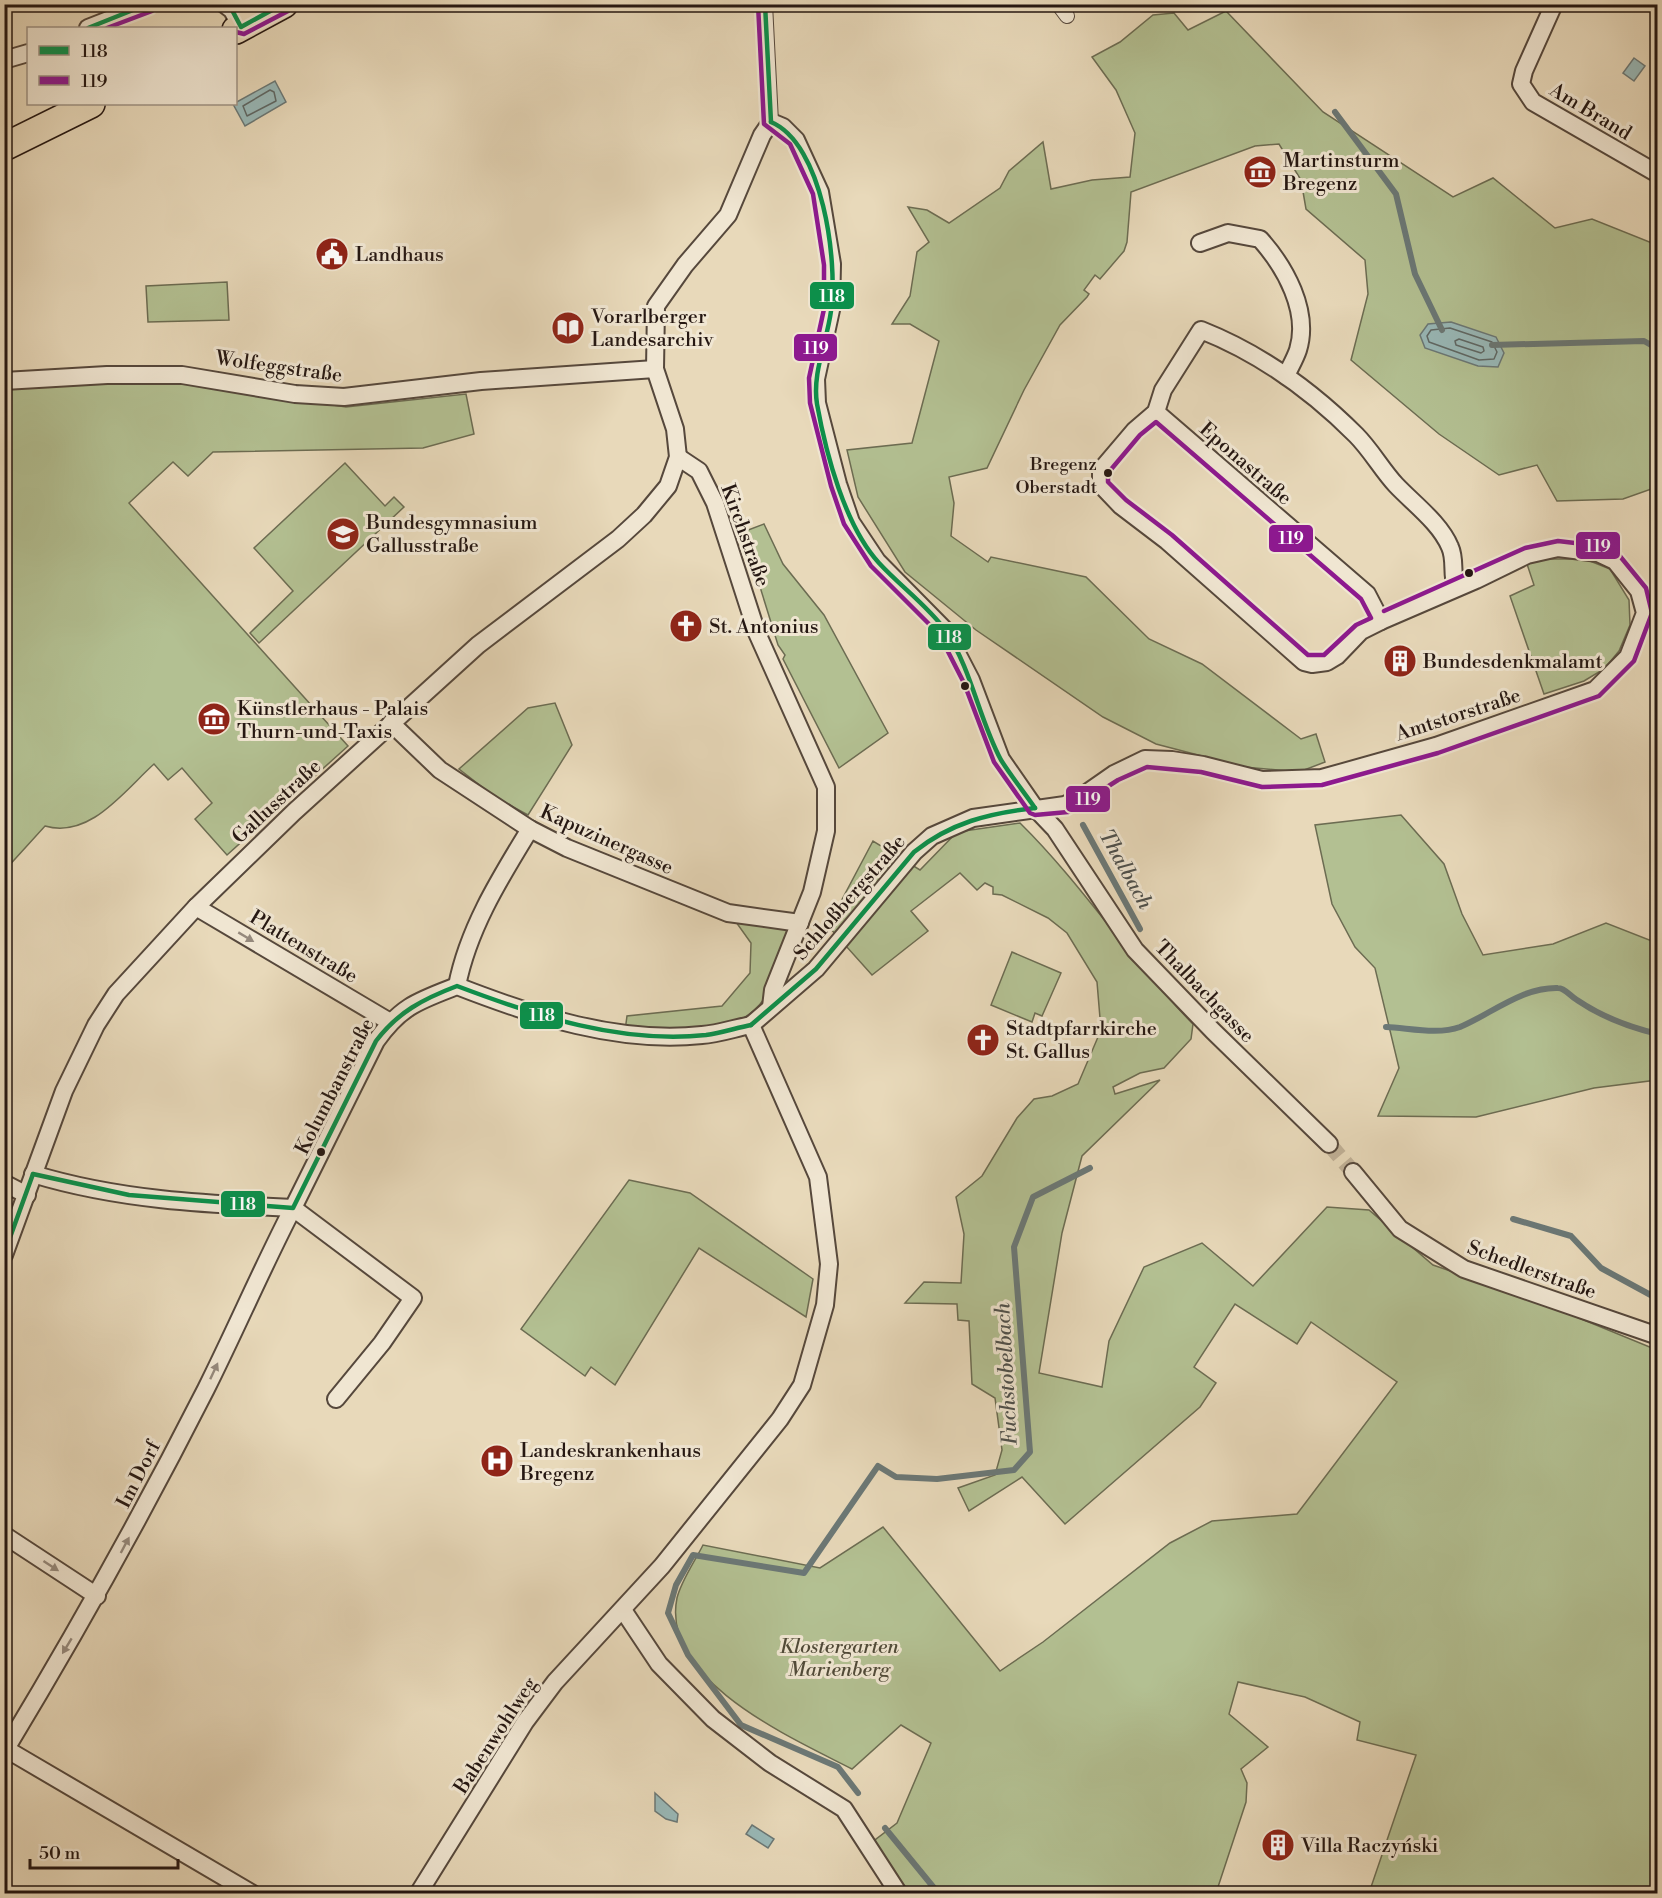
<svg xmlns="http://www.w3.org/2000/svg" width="1662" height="1898" viewBox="0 0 1662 1898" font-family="'Libre Bodoni',serif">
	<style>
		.green { fill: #b3c092; stroke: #6c6c52; stroke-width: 1.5 }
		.water { fill: #99b9b8; stroke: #6b7876; stroke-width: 1.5 }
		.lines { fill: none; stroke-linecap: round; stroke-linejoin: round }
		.shore { stroke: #5f6865; stroke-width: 1.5 }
		.stream { stroke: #6b7876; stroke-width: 6 }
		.minor-tunnel { stroke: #c1b298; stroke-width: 16; stroke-dasharray: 16 8; stroke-linecap: butt }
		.pedestrian-casing { stroke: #56483c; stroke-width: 16 }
		.minor-casing { stroke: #56483c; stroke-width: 20 }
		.primary-casing { stroke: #251712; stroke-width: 30 }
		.pedestrian { stroke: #f0e6d2; stroke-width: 14 }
		.minor { stroke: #f0e6d2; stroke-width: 16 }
		.primary { stroke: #e8d9ba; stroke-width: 27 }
		.bus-1-casing { stroke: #f0e6d2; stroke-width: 9 }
		.bus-2-casing { stroke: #f0e6d2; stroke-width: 9 }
		.bus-1 { stroke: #0b904b; stroke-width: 4.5 }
		.bus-2 { stroke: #8d198f; stroke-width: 4.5 }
		.oneway { fill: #95897c }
		.bus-dot { fill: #251712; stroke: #f0e6d2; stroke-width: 2 }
		.labels { text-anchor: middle; stroke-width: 6; stroke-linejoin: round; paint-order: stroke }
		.bus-label { font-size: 18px; fill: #251712; stroke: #f0e6d2; text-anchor: end }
		.street-label { font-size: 20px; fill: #251712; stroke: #f0e6d2 }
		.poi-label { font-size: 20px; fill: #251712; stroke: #f0e6d2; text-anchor: start }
		.park-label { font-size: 20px; font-style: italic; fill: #504a38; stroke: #f0e6d2 }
		.water-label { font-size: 21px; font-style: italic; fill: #4e504c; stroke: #f0e6d2 }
		.line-badge { stroke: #f0e6d2; stroke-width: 2 }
		.badge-label { font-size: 16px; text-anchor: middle; font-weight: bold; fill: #fff }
	</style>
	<rect width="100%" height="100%" fill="#e8d9ba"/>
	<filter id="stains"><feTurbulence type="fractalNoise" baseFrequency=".00333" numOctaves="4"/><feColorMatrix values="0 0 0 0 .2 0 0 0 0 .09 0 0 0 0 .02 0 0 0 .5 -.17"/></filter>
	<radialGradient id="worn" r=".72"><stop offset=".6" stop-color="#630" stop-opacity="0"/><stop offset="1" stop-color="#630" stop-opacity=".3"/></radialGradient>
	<g class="green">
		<path d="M 1226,11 L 1323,112 L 1453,197 L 1493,178 L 1555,228 L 1592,219 L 1657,245 L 1657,487 L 1623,499 L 1557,501 L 1537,465 L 1499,475 L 1439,434 L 1351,360 L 1368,294 L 1365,260 L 1306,209 L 1301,180 L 1279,144 L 1255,146 L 1131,192 L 1127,242 L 1124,251 L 1100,279 L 1095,275 L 1084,290 L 1089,294 L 1087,297 L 1060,325 L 1024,390 L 987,468 L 949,477 L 954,503 L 951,536 L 988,562 L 991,557 L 1086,577 L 1149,639 L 1202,664 L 1301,739 L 1316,734 L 1325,762 L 1299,772 L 1244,767 L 1156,744 L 1103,717 L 976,630 L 905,572 L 858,497 L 847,450 L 912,443 L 939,341 L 910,324 L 892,324 L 910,296 L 917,252 L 929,242 L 908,207 L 927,210 L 949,223 L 1000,188 L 1009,171 L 1043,142 L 1051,189 L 1092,180 L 1130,177 L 1135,133 L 1116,90 L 1092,57 L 1120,42 L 1153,15 L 1174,13 L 1188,30 Z"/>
		<path d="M 227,282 L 229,320 L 148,322 L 146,286 Z"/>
		<path d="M 134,379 L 205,385 L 346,407 L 466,394 L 474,434 L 423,448 L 213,452 L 188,476 L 173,462 L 129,503 L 348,746 L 227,855 L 195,819 L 212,803 L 182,768 L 168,780 L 154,764 C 124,791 90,839 45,826 L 5,870 L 5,389 Z"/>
		<path d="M 345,463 L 385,506 L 394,497 L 404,507 L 259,643 L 250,633 L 293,591 L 254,548 Z"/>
		<path d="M 764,524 L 783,564 L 824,615 L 888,733 L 839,768 L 783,659 L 785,655 L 778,645 L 743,532 Z"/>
		<path d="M 1546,559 L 1585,559 L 1610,569 L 1629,600 L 1630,625 L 1619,651 L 1604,669 L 1584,681 L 1544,694 L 1510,596 L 1534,585 L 1527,564 Z"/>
		<path d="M 555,703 L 572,745 L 528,815 L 495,797 L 459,769 L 528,708 Z"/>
		<path d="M 1401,815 L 1444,864 L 1462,914 L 1483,955 L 1553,944 L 1606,923 L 1657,943 L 1657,1080 L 1594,1088 L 1476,1117 L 1378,1116 L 1399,1068 L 1375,968 L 1355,947 L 1332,904 L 1315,825 Z"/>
		<path d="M 1020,823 C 1083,885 1131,961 1193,1024 L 1191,1039 L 1164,1068 L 1140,1073 L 1113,1087 L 1115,1094 L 1160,1080 L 1082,1156 L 1062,1233 L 1039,1373 L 1102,1387 L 1109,1341 L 1144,1267 L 1202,1243 L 1253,1286 L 1327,1207 L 1369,1210 L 1433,1265 L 1540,1302 L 1657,1350 L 1657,1893 L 1369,1893 L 1416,1755 L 1357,1740 L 1360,1722 L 1305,1697 L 1238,1682 L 1229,1714 L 1268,1747 L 1241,1769 L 1247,1783 L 1246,1802 L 1216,1893 L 906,1893 L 871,1843 L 897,1823 L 931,1743 L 901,1725 L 852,1769 C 794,1739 660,1681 677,1598 C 681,1581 695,1561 703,1545 L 820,1568 L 883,1527 L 1000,1671 L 1043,1642 L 1170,1543 L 1212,1521 L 1297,1514 L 1397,1382 L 1311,1322 L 1297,1344 L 1235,1304 L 1194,1367 L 1216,1383 L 1200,1407 L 1065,1524 L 1022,1477 L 969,1511 L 958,1488 L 995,1475 L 1002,1450 L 995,1398 L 972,1384 L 969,1321 L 958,1320 L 957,1304 L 905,1303 L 924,1282 L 961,1283 L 964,1234 L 956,1197 L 982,1176 L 1017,1118 L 1034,1099 L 1052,1096 L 1078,1084 L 1101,1030 L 1097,982 L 1067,933 L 1048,918 L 1002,895 L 993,894 L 993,887 L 985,883 L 977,890 L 960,873 L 911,911 L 928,931 L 872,975 L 828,926 L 873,841 L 920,870 L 957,832 Z"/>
		<path d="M 736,922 L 779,923 L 791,930 C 783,952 776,980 764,999 C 736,1041 669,1031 625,1031 L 627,1016 L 722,1006 L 750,973 L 751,943 Z"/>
		<path d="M 1012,952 L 1061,973 L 1042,1016 L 1035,1013 L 1032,1022 L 991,1005 Z"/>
		<path d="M 629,1180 L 690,1193 L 813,1279 L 806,1317 L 699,1248 L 615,1385 L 591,1367 L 585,1376 L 521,1329 Z"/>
	</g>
	<g class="water">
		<path d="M 1634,58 L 1645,66 L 1634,81 L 1623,73 Z"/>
		<path d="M 275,81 L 286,102 L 245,126 L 233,104 Z"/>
		<path d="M 1451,322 L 1496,337 L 1504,353 L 1498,367 L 1478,366 L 1425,348 L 1420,335 L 1428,324 Z"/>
		<path d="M 655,1793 L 678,1814 L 677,1822 L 666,1819 L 655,1811 Z"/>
		<path d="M 752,1825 L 774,1839 L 768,1848 L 746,1834 Z"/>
	</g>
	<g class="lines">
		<g class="shore">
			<path d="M 270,90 L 274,92 L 276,101 L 247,116 L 243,106 Z"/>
			<path d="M 1450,328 L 1492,342 L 1497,352 L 1494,359 L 1479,360 L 1429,342 L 1427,336 L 1431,330 Z"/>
			<path d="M 1459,339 L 1483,347 L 1484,351 L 1481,353 L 1456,345 L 1455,341 Z"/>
		</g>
		<g class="stream">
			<path d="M 1335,112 L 1396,194 L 1415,274 L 1442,330"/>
			<path d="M 1492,345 L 1644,341 L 1658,349"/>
			<path d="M 1083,825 L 1140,929"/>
			<path d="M 1386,1027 C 1409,1028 1438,1035 1460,1027 C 1491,1014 1522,987 1558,988 C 1565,988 1570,996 1577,1000 C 1602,1017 1628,1027 1658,1034"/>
			<path d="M 1513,1219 L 1571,1236 L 1601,1268 L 1658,1299"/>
			<path d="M 858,1793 L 838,1767 L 741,1725 L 688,1655 L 668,1613 L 676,1585 L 693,1555 L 804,1573 L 878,1466 L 896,1477 L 937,1479 L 1014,1470 L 1030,1452 L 1014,1247 L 1033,1197 L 1090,1168"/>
			<path d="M 885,1828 L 939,1894"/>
		</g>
		<path class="minor-tunnel" d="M 1329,1144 L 1353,1172"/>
		<g class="pedestrian-casing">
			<g id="pedestrian">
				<path d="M 765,4 L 771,122"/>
				<path d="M 1058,4 L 1067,16"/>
			</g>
		</g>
		<g class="minor-casing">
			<g id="minor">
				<path d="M 224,4 L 232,10 L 241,27"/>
				<path d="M 1554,4 L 1524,71 L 1521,84 L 1533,102 L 1658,174"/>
				<path d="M 88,28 L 149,4"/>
				<path d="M 4,60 L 28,53"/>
				<path d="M 1200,243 L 1228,233 L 1260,239 C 1285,267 1310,311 1298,350 C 1295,359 1290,367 1286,376"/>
				<path d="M 4,381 L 107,375 L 182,375 L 295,394 L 344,397 L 481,381 L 655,369"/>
				<path d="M 1156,412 L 1367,594 L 1381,621"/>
				<path d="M 678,457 L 699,471 L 715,503 L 757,633 L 826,787 L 826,831 L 812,892 L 773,990 L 771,1007"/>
				<path d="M 391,723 L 440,770 L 530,829 L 567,848 L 728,913 L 800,923"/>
				<path d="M 196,907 L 390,1022"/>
				<path d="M 457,986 C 468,929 500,878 530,829"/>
				<path d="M 751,1025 L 816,969 L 914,852 L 932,836 L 973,818 L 1065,805 L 1081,797 L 1114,774 L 1145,759 L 1172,760 L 1203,765 L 1262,780 L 1322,778 L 1436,746 L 1595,690 L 1628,657 L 1645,613 L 1639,591 L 1615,561 L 1598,553 L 1558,548 L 1527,555 L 1476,580 L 1381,621 L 1361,631 L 1337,656 L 1327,662 L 1312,664 L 1304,662 L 1167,541 L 1121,506 L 1101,485 L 1101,470 L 1135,430 L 1156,412 L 1163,390 L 1201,330 C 1259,353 1312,391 1356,435 C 1371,450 1382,470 1396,485 C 1414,504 1440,523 1450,547 C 1456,560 1451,574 1456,587"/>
				<path d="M 1353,1172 L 1400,1229 L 1464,1269 L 1658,1336"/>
				<path d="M 33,1174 C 118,1200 205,1204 293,1208 L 376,1041 C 401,1006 418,1001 457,986 C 534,1016 618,1044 702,1035 C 718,1034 735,1028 751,1025"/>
				<path d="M 4,1183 L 27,1195"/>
				<path d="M 4,1255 L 64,1091 L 96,1025 L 116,994 L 196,907 L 294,812 L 478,645 L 618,539 L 644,515 L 668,486 L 678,457 L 675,429 L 655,369 L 656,306 L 685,265 L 728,215 L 762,135 L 771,122 L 783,127 L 796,140 L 820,192 L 832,264 L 831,310 L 816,379 L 817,403 L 838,484 L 851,522 L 877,561 L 945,630 L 971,680 L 1001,759 L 1035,808 L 1055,829 L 1135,950 L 1213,1031 L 1329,1144"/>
				<path d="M 4,1535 L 97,1596"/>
				<path d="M 623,1610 L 659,1664 L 713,1719 L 770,1763 L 844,1809 L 899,1894"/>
				<path d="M 6,1749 L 253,1894"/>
				<path d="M 4,1752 C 76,1633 143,1513 206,1389 C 236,1329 262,1268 293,1208 L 413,1298 L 382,1343 L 336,1399"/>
				<path d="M 418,1894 L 525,1722 L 555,1682 L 662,1566 L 780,1419 L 802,1385 L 825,1305 L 829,1264 L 818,1177 L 751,1025"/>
			</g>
		</g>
		<g class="primary-casing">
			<g id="primary">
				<path d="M 236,30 L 284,4"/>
				<path d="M 4,147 L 91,104"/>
			</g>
		</g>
		<use href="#pedestrian" class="pedestrian"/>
		<use href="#minor" class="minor"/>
		<use href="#primary" class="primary"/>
		<g class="bus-1-casing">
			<g id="bus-1">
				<path d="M 225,4 L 232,10 L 241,27 L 283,4"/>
				<path d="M 765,4 L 771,122"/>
				<path d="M 88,28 L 148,4"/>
				<path d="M 771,122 C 823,144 838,261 831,311 C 827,342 812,373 817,404 C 826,454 845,526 879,563 C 900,586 928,606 946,631 C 972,671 979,719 1001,760 C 1011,776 1024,792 1035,808"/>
				<path d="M 751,1025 L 816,969 L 914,852 C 950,823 989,813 1035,808"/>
				<path d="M 33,1174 L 129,1195 L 293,1208 L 376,1041 C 398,1012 423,999 457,986 C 536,1016 620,1044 706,1035 C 721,1033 736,1028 751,1025"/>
				<path d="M 4,1254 L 33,1174"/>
			</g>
		</g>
		<g class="bus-2-casing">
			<g id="bus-2">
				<path d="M 758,4 L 764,124 L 790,144 L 813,194 L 824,265 L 824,309 L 809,378 L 810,403 L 831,486 L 844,524 L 871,566 L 939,634 L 964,683 L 994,762 L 1030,813 L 1035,815 L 1068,812 L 1118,780 L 1147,767 L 1201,772 L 1262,787 L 1322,785 L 1438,753 L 1599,696 L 1634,661 L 1652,613 L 1646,588 L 1619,555 L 1600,546 L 1558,541 L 1525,548 L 1384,611"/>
				<path d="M 107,28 L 152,11"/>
				<path d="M 236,32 L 244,34 L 288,11"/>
				<path d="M 1156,422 L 1361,599 L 1371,618 L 1356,625 L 1324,655 L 1308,655 L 1172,535 L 1126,500 L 1108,482 L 1108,473 L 1140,435 Z"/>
			</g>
		</g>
		<use href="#bus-1" class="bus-1"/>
		<use href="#bus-2" class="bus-2"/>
	</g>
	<defs><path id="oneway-solid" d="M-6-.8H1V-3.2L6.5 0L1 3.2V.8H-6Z" transform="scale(1.5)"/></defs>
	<g class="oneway">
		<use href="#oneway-solid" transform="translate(246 937) rotate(31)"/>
		<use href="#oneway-solid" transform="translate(214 1371) rotate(-65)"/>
		<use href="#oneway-solid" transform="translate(125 1545) rotate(-62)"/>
		<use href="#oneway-solid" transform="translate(51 1566) rotate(33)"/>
		<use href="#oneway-solid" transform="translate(67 1646) rotate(121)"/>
	</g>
	<defs>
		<g id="museum-disc" transform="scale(1.725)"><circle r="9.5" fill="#8f2418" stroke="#f0e6d2"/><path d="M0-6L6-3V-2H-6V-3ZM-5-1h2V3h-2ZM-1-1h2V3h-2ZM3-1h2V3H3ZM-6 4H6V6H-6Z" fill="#fff"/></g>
		<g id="civic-disc" transform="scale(1.725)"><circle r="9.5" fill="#8f2418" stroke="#f0e6d2"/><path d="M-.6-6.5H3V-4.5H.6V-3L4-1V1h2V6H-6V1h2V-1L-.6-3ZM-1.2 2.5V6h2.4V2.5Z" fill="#fff"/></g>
		<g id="library-disc" transform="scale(1.725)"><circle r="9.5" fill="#8f2418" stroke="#f0e6d2"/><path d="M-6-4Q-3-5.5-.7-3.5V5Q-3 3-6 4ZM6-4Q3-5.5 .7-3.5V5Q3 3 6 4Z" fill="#fff"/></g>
		<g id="school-disc" transform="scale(1.725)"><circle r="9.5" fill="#8f2418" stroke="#f0e6d2"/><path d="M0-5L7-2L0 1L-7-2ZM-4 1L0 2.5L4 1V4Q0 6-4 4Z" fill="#fff"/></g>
		<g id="church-disc" transform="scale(1.725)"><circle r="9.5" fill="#8f2418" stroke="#f0e6d2"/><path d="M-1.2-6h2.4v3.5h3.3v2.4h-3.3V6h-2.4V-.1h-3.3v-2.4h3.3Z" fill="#fff"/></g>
		<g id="building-disc" transform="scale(1.725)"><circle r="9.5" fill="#8f2418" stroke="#f0e6d2"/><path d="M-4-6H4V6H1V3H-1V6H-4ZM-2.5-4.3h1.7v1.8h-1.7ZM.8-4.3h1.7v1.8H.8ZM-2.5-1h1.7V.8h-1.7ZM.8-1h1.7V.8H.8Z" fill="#fff"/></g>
		<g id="hospital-disc" transform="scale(1.725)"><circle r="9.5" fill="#8f2418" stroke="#f0e6d2"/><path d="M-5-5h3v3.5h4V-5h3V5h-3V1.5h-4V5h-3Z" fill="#fff"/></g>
	</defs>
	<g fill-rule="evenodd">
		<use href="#museum-disc" x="1260" y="172"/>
		<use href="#civic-disc" x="332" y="254"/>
		<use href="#library-disc" x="568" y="328"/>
		<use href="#school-disc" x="343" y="534"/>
		<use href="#church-disc" x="686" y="626"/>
		<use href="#building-disc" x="1400" y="661"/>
		<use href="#museum-disc" x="214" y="719"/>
		<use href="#church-disc" x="983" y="1040"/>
		<use href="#hospital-disc" x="497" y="1461"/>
		<use href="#building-disc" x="1278" y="1845"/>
	</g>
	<g class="bus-dot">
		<circle cx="1108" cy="473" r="5"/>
		<circle cx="1469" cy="573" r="5"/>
		<circle cx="965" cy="686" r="5"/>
		<circle cx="321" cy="1152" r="5"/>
	</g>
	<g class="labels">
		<g class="bus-label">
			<text x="1097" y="470">Bregenz<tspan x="1097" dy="23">Oberstadt</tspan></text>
		</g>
		<g class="street-label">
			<text transform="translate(1591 111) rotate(31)" y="7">Am Brand</text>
			<text transform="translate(279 366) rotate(8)" y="7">Wolfeggstraße</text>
			<text transform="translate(1246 463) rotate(41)" y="7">Eponastraße</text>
			<text transform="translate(746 535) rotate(70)" y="7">Kirchstraße</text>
			<text transform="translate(1458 714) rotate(-18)" y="7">Amtstorstraße</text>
			<text transform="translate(276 801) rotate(-43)" y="7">Gallusstraße</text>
			<text transform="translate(607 839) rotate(24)" y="7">Kapuzinergasse</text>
			<text transform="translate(849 897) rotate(-49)" y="7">Schloßbergstraße</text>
			<text transform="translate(304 946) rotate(31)" y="7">Plattenstraße</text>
			<text transform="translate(1205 991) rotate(46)" y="7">Thalbachgasse</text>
			<text transform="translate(334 1086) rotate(-63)" y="7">Kolumbanstraße</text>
			<text transform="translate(1532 1269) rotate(20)" y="7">Schedlerstraße</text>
			<text transform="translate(138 1474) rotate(-63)" y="7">Im Dorf</text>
			<text transform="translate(495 1735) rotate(-57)" y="7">Babenwohlweg</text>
		</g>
		<g class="poi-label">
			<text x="1283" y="167">Martinsturm<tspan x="1283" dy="23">Bregenz</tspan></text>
			<text x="355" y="261">Landhaus</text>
			<text x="591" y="323">Vorarlberger<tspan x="591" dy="23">Landesarchiv</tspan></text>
			<text x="366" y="529">Bundesgymnasium<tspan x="366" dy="23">Gallusstraße</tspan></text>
			<text x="709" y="633">St. Antonius</text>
			<text x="1423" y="668">Bundesdenkmalamt</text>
			<text x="237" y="715">Künstlerhaus - Palais<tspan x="237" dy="23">Thurn-und-Taxis</tspan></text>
			<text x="1006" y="1035">Stadtpfarrkirche<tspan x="1006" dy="23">St. Gallus</tspan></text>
			<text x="520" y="1457">Landeskrankenhaus<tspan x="520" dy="23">Bregenz</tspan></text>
			<text x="1301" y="1852">Villa Raczyński</text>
		</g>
		<g class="park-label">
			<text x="839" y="1653">Klostergarten<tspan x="839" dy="23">Marienberg</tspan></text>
		</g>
		<g class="water-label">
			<text transform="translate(1126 869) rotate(61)" y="7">Thalbach</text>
			<text transform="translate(1006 1374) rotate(-93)" y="7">Fuchstobelbach</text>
		</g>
	</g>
	<g class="line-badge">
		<rect x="809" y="281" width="46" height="29" rx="6" fill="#0b904b"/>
		<rect x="793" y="333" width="45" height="29" rx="6" fill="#8d198f"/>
		<rect x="1268" y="524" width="46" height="29" rx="6" fill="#8d198f"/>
		<rect x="1575" y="531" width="46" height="29" rx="6" fill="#8d198f"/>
		<rect x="927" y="623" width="45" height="28" rx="6" fill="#0b904b"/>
		<rect x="1065" y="785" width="46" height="28" rx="6" fill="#8d198f"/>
		<rect x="519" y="1001" width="45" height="29" rx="6" fill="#0b904b"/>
		<rect x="220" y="1190" width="46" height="28" rx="6" fill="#0b904b"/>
	</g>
	<g class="badge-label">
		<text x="832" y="302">118</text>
		<text x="816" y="354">119</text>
		<text x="1291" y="544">119</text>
		<text x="1598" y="552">119</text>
		<text x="949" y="643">118</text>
		<text x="1088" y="805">119</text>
		<text x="542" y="1021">118</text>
		<text x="243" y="1210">118</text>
	</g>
	<rect width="1662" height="1898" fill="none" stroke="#e8d9ba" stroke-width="24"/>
	<rect x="6" y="6" width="1650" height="1886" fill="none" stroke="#251712" stroke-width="3"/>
	<rect x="12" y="12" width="1638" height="1874" fill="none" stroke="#251712" stroke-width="1.5"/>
	<rect x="27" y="27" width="210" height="78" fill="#f0e6d2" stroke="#9f9385" stroke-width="1.5"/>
	<rect x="39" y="46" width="30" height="9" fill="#0b904b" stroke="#9f9385" stroke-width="1.5"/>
	<text x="81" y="57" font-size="18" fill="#251712">118</text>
	<rect x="39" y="76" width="30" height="9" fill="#8d198f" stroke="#9f9385" stroke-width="1.5"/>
	<text x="81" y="87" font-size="18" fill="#251712">119</text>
	<path d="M30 1859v9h148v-9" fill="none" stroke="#251712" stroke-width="3"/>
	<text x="39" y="1859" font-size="18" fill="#251712" stroke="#f0e6d2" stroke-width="4.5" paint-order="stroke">50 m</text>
	<rect width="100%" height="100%" filter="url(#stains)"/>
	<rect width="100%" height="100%" fill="url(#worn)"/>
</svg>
